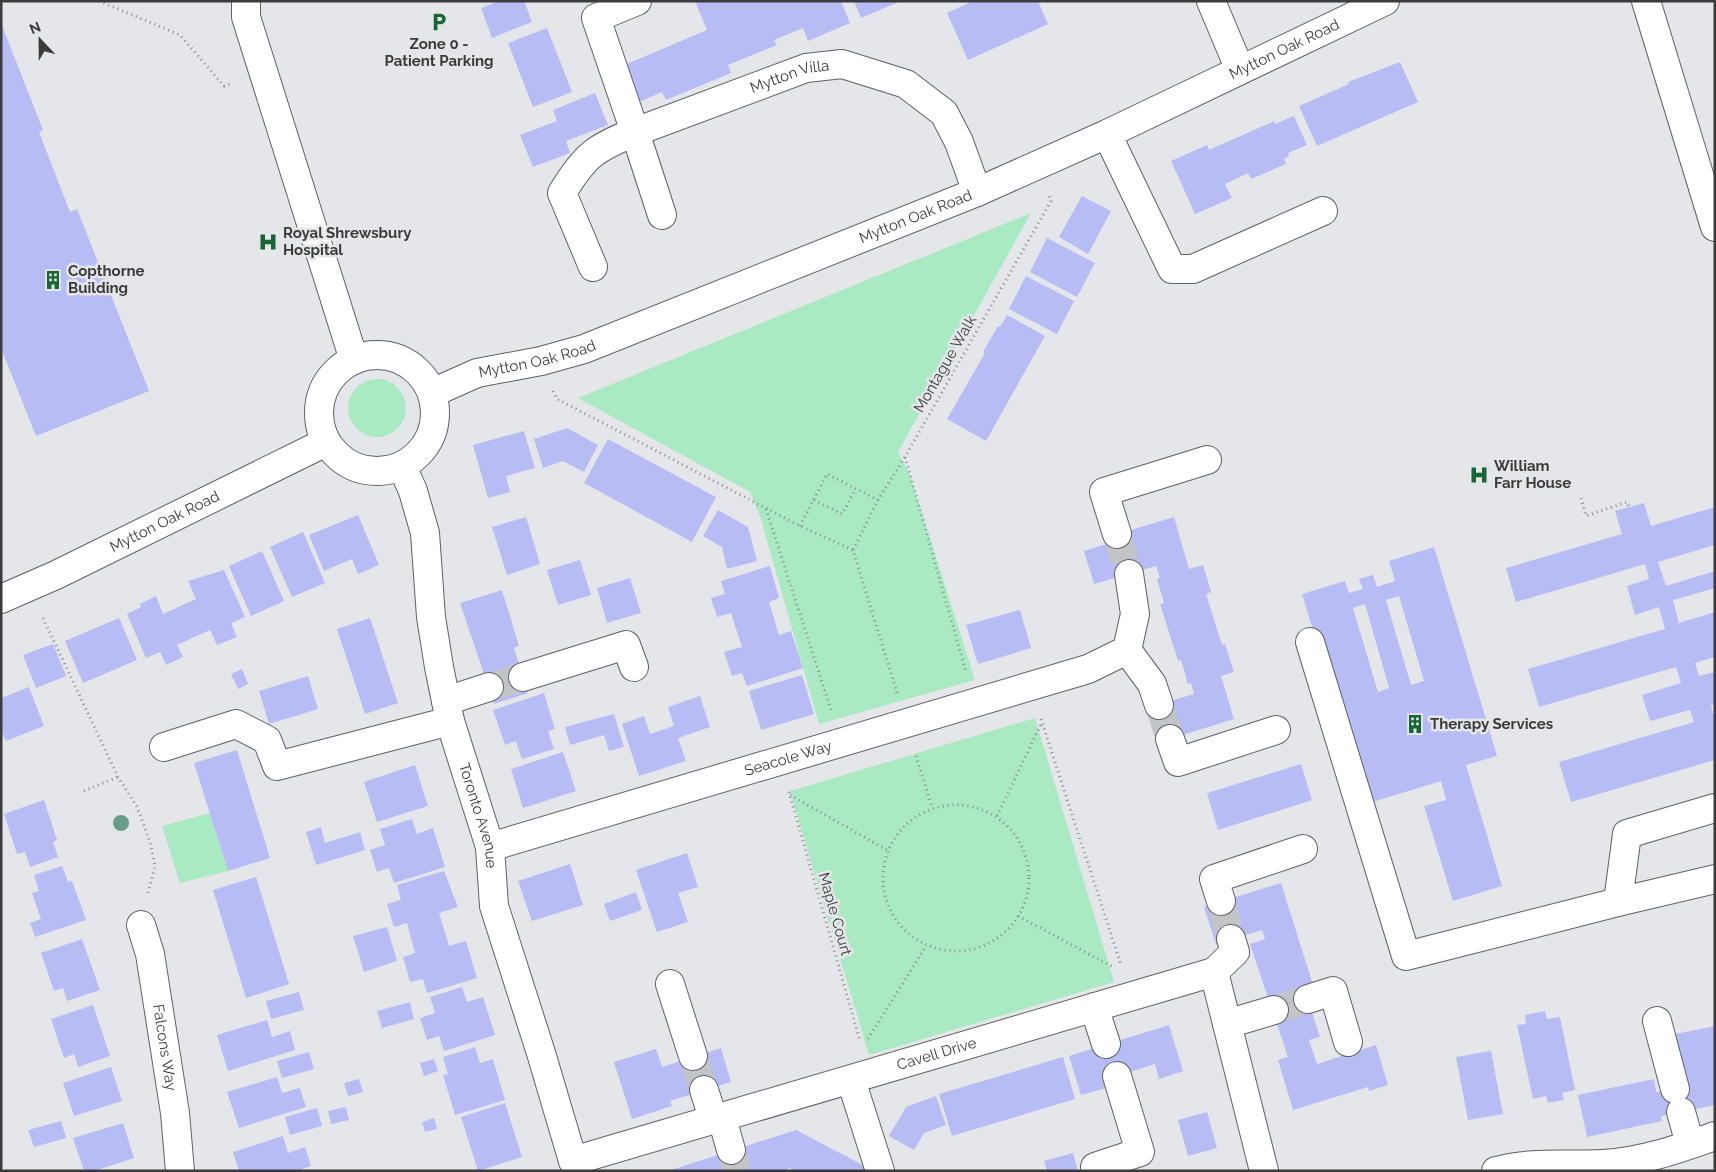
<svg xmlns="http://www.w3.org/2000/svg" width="1716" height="1172" viewBox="0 0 1716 1172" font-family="Raleway,sans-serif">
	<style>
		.green { fill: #a9eac3 }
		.building { fill: #b7bcf5; fill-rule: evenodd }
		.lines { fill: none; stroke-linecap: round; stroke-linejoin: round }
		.minor-tunnel { stroke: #c3c4c7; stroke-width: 28; stroke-dasharray: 28 14; stroke-linecap: butt }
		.minor-casing { stroke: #5f6063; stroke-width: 30 }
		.major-casing { stroke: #5f6063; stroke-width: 30 }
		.path { stroke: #8b8c8e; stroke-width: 3; stroke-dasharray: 1 4; stroke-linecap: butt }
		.minor { stroke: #fff; stroke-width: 28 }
		.major { stroke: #fff; stroke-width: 28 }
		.tree { fill: #679d89 }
		.labels { text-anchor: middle; stroke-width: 5; stroke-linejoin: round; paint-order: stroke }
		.poi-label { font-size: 15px; font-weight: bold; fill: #3b3b3d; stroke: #e5e6ea; text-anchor: start }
		.street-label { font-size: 15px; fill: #3b3b3d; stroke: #e5e6ea }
	</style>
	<rect width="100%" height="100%" fill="#e5e6ea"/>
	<g class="green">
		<path d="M 1031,213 L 898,452 L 910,475 L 975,680 L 819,724 L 760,516 L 750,492 L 578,398 Z"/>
		<circle cx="377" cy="408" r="29"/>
		<path d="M 1035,718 L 1114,982 L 869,1055 L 790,791 Z"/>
		<path d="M 210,813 L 228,871 L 180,883 L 162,826 Z"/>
	</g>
	<g class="building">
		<path d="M 499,1 L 524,1 L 532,22 L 492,38 L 481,8 Z"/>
		<path d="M 695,1 L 841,1 L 850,23 L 808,41 L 803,28 L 774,40 L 777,45 L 728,65 L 731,73 L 666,100 L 662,92 L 637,103 L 622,66 L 707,30 Z"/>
		<path d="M 854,1 L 901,1 L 861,18 Z"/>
		<path d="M 973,1 L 1038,1 L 1048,24 L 968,60 L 947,13 Z"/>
		<path d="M 1,23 L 43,130 L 39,132 L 70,212 L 77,209 L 149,391 L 36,436 L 1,348 Z"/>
		<path d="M 547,28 L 572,92 L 533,107 L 508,43 Z"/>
		<path d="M 1400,62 L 1418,102 L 1317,146 L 1299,106 L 1349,84 L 1348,82 Z"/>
		<path d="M 595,93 L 608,125 L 566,141 L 570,153 L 533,167 L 520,135 L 557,121 L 553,110 Z"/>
		<path d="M 1294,116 L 1307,145 L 1288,153 L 1289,156 L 1284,159 L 1286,164 L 1251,179 L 1248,173 L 1225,184 L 1232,198 L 1195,214 L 1171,161 L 1207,145 L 1209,150 L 1274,121 L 1275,124 Z"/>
		<path d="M 1082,196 L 1111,211 L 1088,254 L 1059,237 Z"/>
		<path d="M 1047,238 L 1095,263 L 1077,297 L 1030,272 Z"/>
		<path d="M 1026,276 L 1074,301 L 1057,334 L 1009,309 Z"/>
		<path d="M 1007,315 L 1045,336 L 986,441 L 947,419 L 985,353 L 983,352 L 998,326 L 1000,327 Z"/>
		<path d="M 567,428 L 598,445 L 584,472 L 563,461 L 543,468 L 534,439 Z"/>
		<path d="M 524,431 L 535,468 L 506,476 L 510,492 L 488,498 L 473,445 Z"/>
		<path d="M 608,439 L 716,497 L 692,542 L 584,483 Z"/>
		<path d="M 1644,503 L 1651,526 L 1715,507 L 1715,545 L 1658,562 L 1666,586 L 1715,571 L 1715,588 L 1673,600 L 1679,623 L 1715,612 L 1715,657 L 1695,663 L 1699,676 L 1715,672 L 1715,704 L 1711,705 L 1713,714 L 1715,713 L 1715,760 L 1571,802 L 1559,762 L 1694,722 L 1690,710 L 1650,721 L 1642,695 L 1681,683 L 1676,667 L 1539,707 L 1528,669 L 1665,629 L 1659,607 L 1635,615 L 1627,586 L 1649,579 L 1645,564 L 1516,602 L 1506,568 L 1622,534 L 1615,511 Z"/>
		<path d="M 718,510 L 748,527 L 757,561 L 727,569 L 722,547 L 703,536 Z"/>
		<path d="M 358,515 L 379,565 L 358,574 L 352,559 L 324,571 L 309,535 Z"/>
		<path d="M 526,517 L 540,564 L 507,575 L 492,527 Z"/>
		<path d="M 1174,517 L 1189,569 L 1203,565 L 1211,592 L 1206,594 L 1222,645 L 1225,644 L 1234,672 L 1221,676 L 1234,719 L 1157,743 L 1147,708 L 1194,694 L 1191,683 L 1188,684 L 1181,660 L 1178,661 L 1160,604 L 1164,603 L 1157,579 L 1160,577 L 1156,566 L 1094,584 L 1084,551 L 1113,542 L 1111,536 Z"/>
		<path d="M 303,532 L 325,583 L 292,597 L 270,547 Z"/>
		<path d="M 1434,547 L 1497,756 L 1466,765 L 1502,886 L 1453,901 L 1424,806 L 1446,800 L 1441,781 L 1366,804 L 1302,594 L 1345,581 L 1349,593 L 1363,589 L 1359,579 L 1373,575 L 1377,587 L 1395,581 L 1389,561 ZM 1399,596 L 1424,681 L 1411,685 L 1386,600 ZM 1365,604 L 1389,688 L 1378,692 L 1353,608 Z"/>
		<path d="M 262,551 L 284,601 L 251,616 L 229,566 Z"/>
		<path d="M 580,560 L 591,595 L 558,605 L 547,570 Z"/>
		<path d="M 770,566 L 779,598 L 769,602 L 779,635 L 791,631 L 803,668 L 747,686 L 742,673 L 732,676 L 724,652 L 742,647 L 731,613 L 717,617 L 711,598 L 725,594 L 721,581 Z"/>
		<path d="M 224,570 L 245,617 L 231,623 L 237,637 L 217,645 L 210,630 L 177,645 L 183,657 L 166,665 L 160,652 L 146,658 L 127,614 L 141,607 L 140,604 L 156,596 L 163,614 L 196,599 L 188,581 Z"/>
		<path d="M 630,578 L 641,613 L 607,623 L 597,588 Z"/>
		<path d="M 502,590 L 519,646 L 514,648 L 528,693 L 494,704 L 460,603 Z"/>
		<path d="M 1020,610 L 1031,648 L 978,664 L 966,625 Z"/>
		<path d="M 119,618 L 137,660 L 83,683 L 65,641 Z"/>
		<path d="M 370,618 L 398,703 L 365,714 L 337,629 Z"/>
		<path d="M 53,644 L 66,676 L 36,688 L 23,655 Z"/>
		<path d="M 242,669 L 248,684 L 238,689 L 231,674 Z"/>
		<path d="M 802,675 L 814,714 L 761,730 L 749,691 Z"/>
		<path d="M 308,676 L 318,709 L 269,724 L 259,691 Z"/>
		<path d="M 29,687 L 44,726 L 6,741 L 1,730 L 1,698 Z"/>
		<path d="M 544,693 L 555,729 L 548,731 L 554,749 L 522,759 L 516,741 L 505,745 L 493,710 Z"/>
		<path d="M 700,696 L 710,727 L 678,738 L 686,761 L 639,776 L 622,724 L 644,716 L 650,734 L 674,726 L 668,707 Z"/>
		<path d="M 614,714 L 624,747 L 609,751 L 604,735 L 570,745 L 565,727 Z"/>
		<path d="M 237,750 L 270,858 L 228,871 L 194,763 Z"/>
		<path d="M 563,752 L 576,791 L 523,808 L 511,769 Z"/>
		<path d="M 1301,764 L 1312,800 L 1218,830 L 1207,793 Z"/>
		<path d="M 415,765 L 428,806 L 377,822 L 364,782 Z"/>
		<path d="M 44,800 L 57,840 L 53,842 L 58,857 L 30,867 L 25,852 L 17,854 L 4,814 Z"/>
		<path d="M 412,819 L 417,834 L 433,828 L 445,867 L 394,883 L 389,868 L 377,872 L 370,850 L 385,845 L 380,829 Z"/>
		<path d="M 321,827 L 325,843 L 360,832 L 365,850 L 316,865 L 306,832 Z"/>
		<path d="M 687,853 L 698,887 L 678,893 L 688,922 L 657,932 L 636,870 Z"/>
		<path d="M 570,864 L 583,905 L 532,921 L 518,881 Z"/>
		<path d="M 62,866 L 68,882 L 72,881 L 86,920 L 35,937 L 30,923 L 41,919 L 32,893 L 39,891 L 34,875 Z"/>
		<path d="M 444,871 L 458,907 L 439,913 L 449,946 L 466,941 L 477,978 L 427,993 L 423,979 L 410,982 L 403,957 L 415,953 L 413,946 L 407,923 L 394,927 L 387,904 L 401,900 L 397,885 Z"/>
		<path d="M 256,877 L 289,984 L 246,998 L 213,890 Z"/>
		<path d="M 1281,883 L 1314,988 L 1305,991 L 1320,1037 L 1309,1040 L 1317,1064 L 1376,1045 L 1388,1085 L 1369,1091 L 1368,1087 L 1293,1110 L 1278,1060 L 1288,1057 L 1250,944 L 1265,939 L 1262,930 L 1216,944 L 1204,907 Z"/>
		<path d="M 636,892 L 642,910 L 610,921 L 604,904 Z"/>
		<path d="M 387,927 L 397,961 L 364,972 L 353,936 Z"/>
		<path d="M 82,939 L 100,990 L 67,1001 L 63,988 L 54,991 L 41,953 Z"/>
		<path d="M 462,987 L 467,1002 L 483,997 L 495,1035 L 444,1051 L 439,1036 L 427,1040 L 420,1018 L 435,1013 L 430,997 Z"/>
		<path d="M 299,992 L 304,1010 L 271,1019 L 266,1001 Z"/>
		<path d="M 410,1002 L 414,1019 L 382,1028 L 377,1011 Z"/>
		<path d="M 93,1005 L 110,1056 L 78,1067 L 74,1054 L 64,1058 L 51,1019 Z"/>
		<path d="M 1545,1011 L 1547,1019 L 1560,1017 L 1575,1090 L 1562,1093 L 1564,1100 L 1548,1103 L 1546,1096 L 1533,1099 L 1517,1025 L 1526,1024 L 1525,1015 Z"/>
		<path d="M 267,1020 L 272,1037 L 290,1031 L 295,1050 L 228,1071 L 217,1035 Z"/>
		<path d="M 1169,1025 L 1183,1071 L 1159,1079 L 1155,1064 L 1117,1076 L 1110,1087 L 1081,1095 L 1069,1056 Z"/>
		<path d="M 1715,1026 L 1715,1105 L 1661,1116 L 1662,1121 L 1587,1137 L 1578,1095 L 1654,1079 L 1656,1092 L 1686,1086 L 1675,1034 Z"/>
		<path d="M 475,1047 L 480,1063 L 493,1059 L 505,1100 L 455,1115 L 443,1075 L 448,1074 L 443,1057 Z"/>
		<path d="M 721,1048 L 731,1082 L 670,1101 L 672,1106 L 632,1119 L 614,1062 L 656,1049 L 662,1067 Z"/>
		<path d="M 1491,1051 L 1503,1114 L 1468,1120 L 1456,1057 Z"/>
		<path d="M 309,1052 L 314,1069 L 282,1078 L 277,1061 Z"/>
		<path d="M 1063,1057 L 1075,1099 L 952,1136 L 939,1094 Z"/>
		<path d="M 434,1059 L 438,1071 L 424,1076 L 420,1063 Z"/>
		<path d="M 111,1067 L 122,1101 L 74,1116 L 63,1083 Z"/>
		<path d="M 277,1077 L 282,1093 L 300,1088 L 306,1107 L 239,1128 L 227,1092 Z"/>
		<path d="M 359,1079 L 363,1092 L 348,1096 L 344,1083 Z"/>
		<path d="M 936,1096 L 946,1125 L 924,1133 L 914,1150 L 889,1136 L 906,1107 Z"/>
		<path d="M 505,1103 L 522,1157 L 478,1171 L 461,1117 Z"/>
		<path d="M 346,1107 L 349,1120 L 331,1124 L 328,1111 Z"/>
		<path d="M 317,1108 L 322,1126 L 290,1135 L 285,1117 Z"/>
		<path d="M 1207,1112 L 1217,1148 L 1188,1156 L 1178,1120 Z"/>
		<path d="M 434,1118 L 437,1129 L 425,1132 L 422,1122 Z"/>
		<path d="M 61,1121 L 66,1138 L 34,1147 L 28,1130 Z"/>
		<path d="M 123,1123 L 134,1158 L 94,1171 L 84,1171 L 73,1138 Z"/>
		<path d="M 796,1130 L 874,1171 L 795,1171 L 790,1168 L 782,1171 L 668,1171 Z"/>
		<path d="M 283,1136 L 288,1153 L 305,1147 L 311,1166 L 296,1171 L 239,1171 L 233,1152 Z"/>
		<path d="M 1073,1153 L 1078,1171 L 1047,1171 L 1044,1161 Z"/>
	</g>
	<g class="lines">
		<g class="minor-tunnel">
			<path d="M 1117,534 L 1129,574"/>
			<path d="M 489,687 L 523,677"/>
			<path d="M 1159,705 L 1170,739"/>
			<path d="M 1221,901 L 1231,939"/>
			<path d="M 1274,1010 L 1308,999"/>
			<path d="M 693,1056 L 704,1090"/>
			<path d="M 731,1150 L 738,1171"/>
		</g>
		<g class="minor-casing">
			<g id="minor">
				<path d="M 246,1 L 246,17 L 354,360"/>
				<path d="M 1211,1 L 1240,70"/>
				<path d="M 1646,1 L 1715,227"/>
				<path d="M 1107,134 L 1172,269 L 1193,269 L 1323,211"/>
				<path id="s1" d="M 662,215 L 635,132 L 806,68 L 842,64 L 906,84 L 944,113 L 959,142 L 977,192"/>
				<path d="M 593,267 L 562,193 C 585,155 595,148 635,132 L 596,18 L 637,1"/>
				<path id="s2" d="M 402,466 L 413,491 L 425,533 L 431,617 L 439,667 L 450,721 L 490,847 L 494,906 L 541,1053 L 573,1161"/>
				<path d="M 1117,534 L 1104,492 L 1207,460"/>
				<path d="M 1310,642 L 1406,956 L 1618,902 L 1627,834 L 1715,808"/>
				<path d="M 1127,650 L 1152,684 L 1159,705"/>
				<path d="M 523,677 L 626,645 L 634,667"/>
				<path d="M 446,701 L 489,687"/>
				<path d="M 1170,739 L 1178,762 L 1276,730"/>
				<path d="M 164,747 L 236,724 L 267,740 L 277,766 L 450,721"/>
				<path id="s3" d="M 490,847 L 1088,669 L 1127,650 L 1135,614 L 1129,574"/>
				<path d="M 1221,901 L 1214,879 L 1303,849"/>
				<path d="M 1618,902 L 1715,879"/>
				<path id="s4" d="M 141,925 L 150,954 L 175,1113 L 180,1171"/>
				<path d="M 1214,972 L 1235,952 L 1231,939"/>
				<path d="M 670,984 L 693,1056"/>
				<path d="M 1308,999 L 1333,991 L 1348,1042"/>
				<path d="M 1094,1007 L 1106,1044"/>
				<path d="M 1657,1021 L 1675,1089"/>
				<path d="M 1227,1024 L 1274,1010"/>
				<path d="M 851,1080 L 880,1171"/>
				<path d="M 704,1090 L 714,1121"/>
				<path d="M 1681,1112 L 1690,1144"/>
				<path d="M 722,1118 L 731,1150"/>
				<path id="s5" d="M 573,1161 L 1214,972 L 1264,1171"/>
				<path d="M 1095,1167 L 1140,1152 L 1117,1076"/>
				<path d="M 1496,1171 C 1533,1161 1567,1166 1603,1164 C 1642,1162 1678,1149 1715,1136"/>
			</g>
		</g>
		<g class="major-casing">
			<g id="major">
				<circle cx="377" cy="413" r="58"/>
				<path id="s6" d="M 432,393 L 477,373 L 541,361 L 584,349 L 977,192 L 1107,134 L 1385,1"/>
				<path id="s7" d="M 1,599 L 56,575 L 326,442"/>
			</g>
		</g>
		<g class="path">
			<path d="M 99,1 L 180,35 L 224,86 L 233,83"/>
			<path d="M 553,391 L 557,399 L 800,526 L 853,550"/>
			<path d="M 905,457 L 966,672"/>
			<path d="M 1581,498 L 1586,516 L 1627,502 L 1629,507"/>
			<path d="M 814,500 L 842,514 L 856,489"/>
			<path d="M 766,509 L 831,710"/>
			<path d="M 800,526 L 827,474 L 878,500"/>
			<path d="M 43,618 L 118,777 L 137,807 L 150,842 L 155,866 L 148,893"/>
			<path d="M 897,693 L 853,550 L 878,500 L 905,457 L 1051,201 L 1049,195"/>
			<path d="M 1041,719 L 1121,965"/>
			<path d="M 916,756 L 932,807"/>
			<path d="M 84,791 L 118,777"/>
			<path d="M 789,792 L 860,1041"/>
			<path d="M 790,795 L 887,850"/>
			<circle cx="956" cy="878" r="73"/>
			<path d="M 997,816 L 1042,722"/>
			<path d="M 1018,916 L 1113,967"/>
			<path d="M 868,1039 L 926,946"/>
		</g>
		<use href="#minor" class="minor"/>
		<use href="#major" class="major"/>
	</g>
	<circle class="tree" cx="121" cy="823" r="8"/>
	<defs>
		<g id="parking-bare" transform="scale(1.5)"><path d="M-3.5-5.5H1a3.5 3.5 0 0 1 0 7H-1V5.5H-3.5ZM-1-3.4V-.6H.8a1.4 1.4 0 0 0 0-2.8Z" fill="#196635" stroke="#e5e6ea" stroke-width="2.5" paint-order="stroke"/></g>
		<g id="hospital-bare" transform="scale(1.5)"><path d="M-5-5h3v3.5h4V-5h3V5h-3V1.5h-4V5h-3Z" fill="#196635" stroke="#e5e6ea" stroke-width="2.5" paint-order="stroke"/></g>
		<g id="building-bare" transform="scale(1.5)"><path d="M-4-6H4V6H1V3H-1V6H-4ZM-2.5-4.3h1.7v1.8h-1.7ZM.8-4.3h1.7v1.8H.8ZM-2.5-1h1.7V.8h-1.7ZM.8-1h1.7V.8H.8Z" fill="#196635" stroke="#e5e6ea" stroke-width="2.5" paint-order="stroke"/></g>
	</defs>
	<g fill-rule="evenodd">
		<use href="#parking-bare" x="439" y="22"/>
		<use href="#hospital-bare" x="268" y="242"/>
		<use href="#building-bare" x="53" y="280"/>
		<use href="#hospital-bare" x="1479" y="475"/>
		<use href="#building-bare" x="1415" y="724"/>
	</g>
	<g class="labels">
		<g class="poi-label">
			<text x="439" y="49" text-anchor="middle">Zone 0 -<tspan x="439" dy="17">Patient Parking</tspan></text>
			<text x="283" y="238">Royal Shrewsbury<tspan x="283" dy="17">Hospital</tspan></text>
			<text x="68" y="276">Copthorne<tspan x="68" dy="17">Building</tspan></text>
			<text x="1494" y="471">William<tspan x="1494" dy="17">Farr House</tspan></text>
			<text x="1430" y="729">Therapy Services</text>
		</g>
		<g class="street-label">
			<text dy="5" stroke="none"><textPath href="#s6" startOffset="921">Mytton Oak Road</textPath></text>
			<text dy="5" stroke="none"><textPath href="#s1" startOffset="252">Mytton Villa</textPath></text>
			<text dy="5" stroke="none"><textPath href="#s6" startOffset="516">Mytton Oak Road</textPath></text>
			<text dy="5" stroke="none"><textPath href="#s6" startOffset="111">Mytton Oak Road</textPath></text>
			<text transform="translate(945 364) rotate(-60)" y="5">Montague Walk</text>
			<text dy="5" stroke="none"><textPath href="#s7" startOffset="181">Mytton Oak Road</textPath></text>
			<text dy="5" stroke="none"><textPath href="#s3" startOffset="311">Seacole Way</textPath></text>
			<text dy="5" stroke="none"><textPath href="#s2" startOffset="360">Toronto Avenue</textPath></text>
			<text transform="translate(835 914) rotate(74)" y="5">Maple Court</text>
			<text dy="5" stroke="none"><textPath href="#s4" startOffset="125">Falcons Way</textPath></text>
			<text dy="5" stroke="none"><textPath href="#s5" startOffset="379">Cavell Drive</textPath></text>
		</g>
	</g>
	<rect width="1716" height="1172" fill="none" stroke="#3b3b3d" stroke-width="5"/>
	<g transform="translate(40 40) rotate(338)" stroke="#e5e6ea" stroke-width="4" paint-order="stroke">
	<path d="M0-4L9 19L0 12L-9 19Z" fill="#3b3b3d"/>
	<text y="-8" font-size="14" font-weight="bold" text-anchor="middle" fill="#3b3b3d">N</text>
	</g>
</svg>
